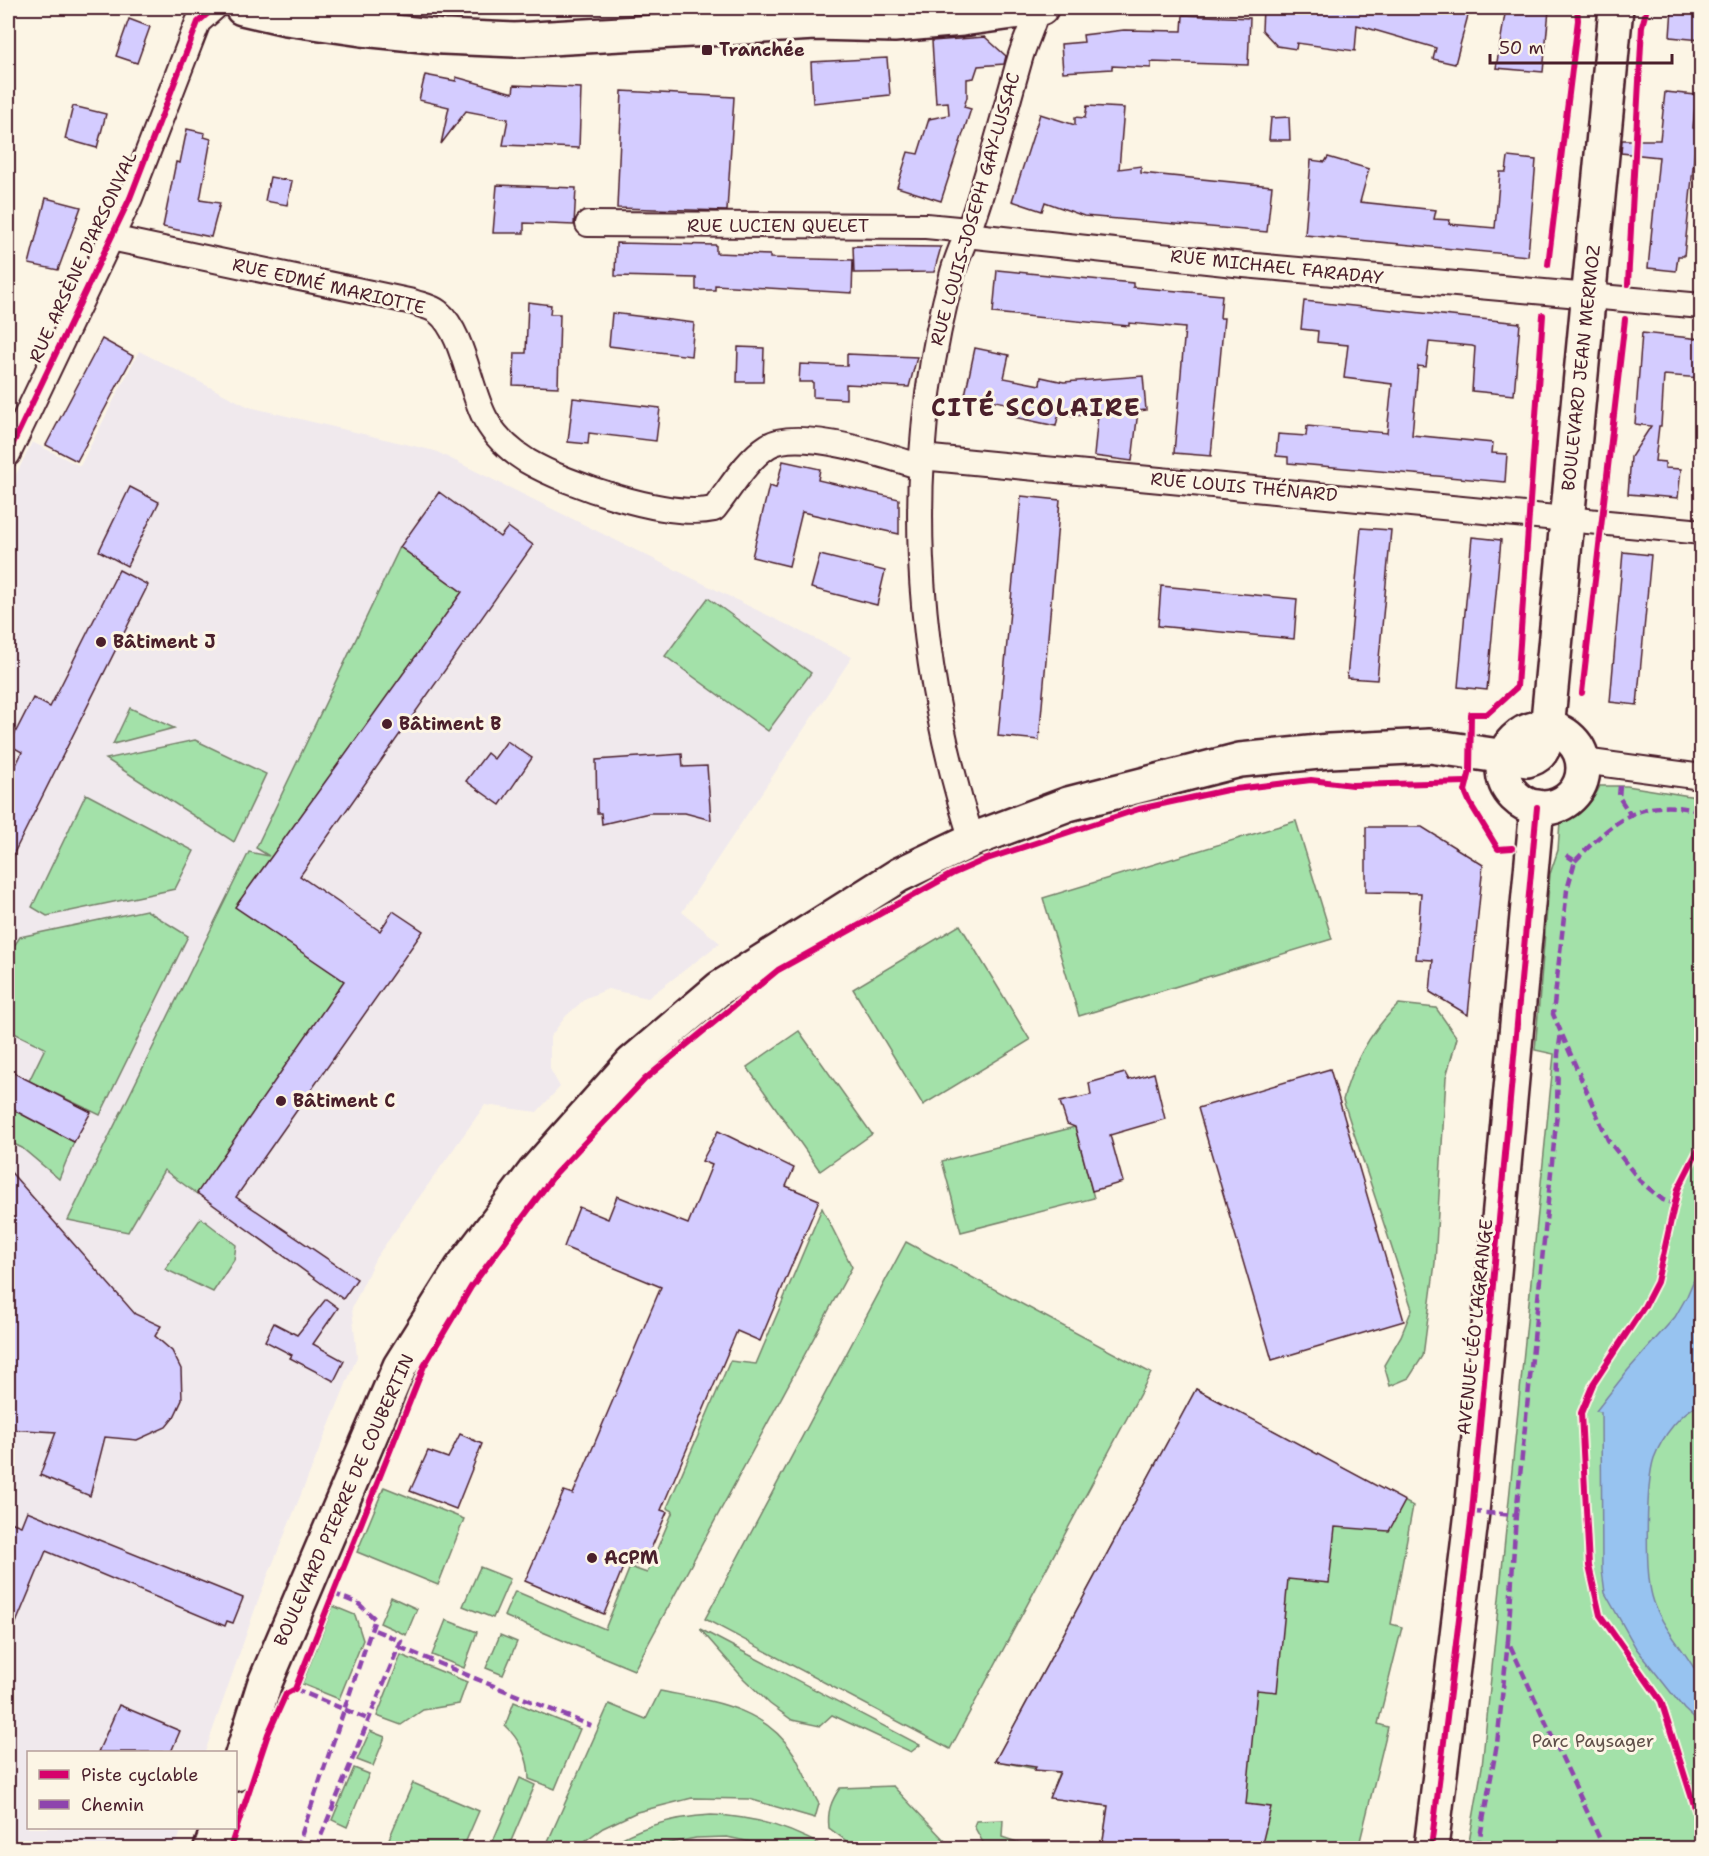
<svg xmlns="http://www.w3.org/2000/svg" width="1709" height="1856" viewBox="0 0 1709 1856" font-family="'Shantell Sans',sans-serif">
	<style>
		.built { fill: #f0e9ed }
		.green { fill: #a3e1a9; stroke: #76806a; stroke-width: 1.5 }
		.water { fill: #97c3f0; stroke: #7881a1; stroke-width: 1.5 }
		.building { fill: #d4ccff; stroke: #4a1f2b; stroke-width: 1.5 }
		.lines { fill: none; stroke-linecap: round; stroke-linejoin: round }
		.street-casing { stroke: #4a1f2b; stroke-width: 28 }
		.secondary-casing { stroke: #4a1f2b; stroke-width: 38 }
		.street { stroke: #fcf5e5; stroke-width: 24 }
		.secondary { stroke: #fcf5e5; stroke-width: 33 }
		.quiet { stroke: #8e44ad; stroke-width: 4.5; stroke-dasharray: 9 4.5; stroke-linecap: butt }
		.cycleway-casing { stroke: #fcf5e5; stroke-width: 10 }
		.cycleway { stroke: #d6006c; stroke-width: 6 }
		.poi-dot { fill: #4a1f2b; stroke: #fcf5e5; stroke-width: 2 }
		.labels { text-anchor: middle; stroke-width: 6; stroke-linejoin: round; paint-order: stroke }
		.poi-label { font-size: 18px; font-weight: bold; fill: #4a1f2b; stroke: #fcf5e5; text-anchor: start }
		.street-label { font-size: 18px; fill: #4a1f2b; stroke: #fcf5e5 }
		.park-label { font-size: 18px; fill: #60504a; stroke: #fcf5e5 }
		.district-label { font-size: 24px; font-weight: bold; letter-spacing: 1.5px; fill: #4a1f2b; stroke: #fcf5e5 }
	</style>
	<rect width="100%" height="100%" fill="#fcf5e5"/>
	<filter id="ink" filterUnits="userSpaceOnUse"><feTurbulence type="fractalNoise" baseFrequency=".0167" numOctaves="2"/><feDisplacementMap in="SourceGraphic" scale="12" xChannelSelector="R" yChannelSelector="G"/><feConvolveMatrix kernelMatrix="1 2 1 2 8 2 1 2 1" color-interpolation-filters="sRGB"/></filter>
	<g filter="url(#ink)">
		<path class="built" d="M 139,351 L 249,407 L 435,451 L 852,657 L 682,912 L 720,943 L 648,998 L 608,989 L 586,998 L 566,1016 L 550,1037 L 550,1069 L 560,1087 L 537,1112 L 485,1105 L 375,1259 L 352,1308 L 357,1357 L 260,1595 L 205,1752 L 28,1752 L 28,1828 L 182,1828 L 175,1848 L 8,1848 L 8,491 L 32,442 L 80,466 Z"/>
		<g class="green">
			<path d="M 400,547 L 462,592 L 236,906 L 344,981 L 197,1194 L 164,1170 L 128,1232 L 68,1220 L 249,852 L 269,856 L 256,848 Z"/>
			<path d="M 708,598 L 811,673 L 768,731 L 665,656 Z"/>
			<path d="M 130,708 L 174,728 L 113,744 Z"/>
			<path d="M 195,740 L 266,774 L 234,842 L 106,759 Z"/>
			<path d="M 1600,786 L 1627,786 L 1702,798 L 1701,1848 L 1468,1848 L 1482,1767 L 1554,1054 L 1535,1050 L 1550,874 L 1558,850 L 1560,821 C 1581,815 1591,805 1600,786 Z"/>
			<path d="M 86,794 L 194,851 L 175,889 L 47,916 L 32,907 Z"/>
			<path d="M 1296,821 L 1332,939 L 1079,1016 L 1043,898 Z"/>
			<path d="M 146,910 L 188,936 L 100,1115 L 29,1081 L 45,1048 L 8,1030 L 8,955 L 20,937 Z"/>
			<path d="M 960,925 L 1030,1040 L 923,1105 L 853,989 Z"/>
			<path d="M 1399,1004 L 1436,1008 L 1457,1038 L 1446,1077 L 1435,1263 L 1423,1356 L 1409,1378 L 1390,1386 L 1384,1365 L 1401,1336 L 1412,1309 L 1343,1100 C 1353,1062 1370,1031 1399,1004 Z"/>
			<path d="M 799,1031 L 872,1134 L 820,1171 L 747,1067 Z"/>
			<path d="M 8,1107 L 74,1142 L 59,1179 L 22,1148 L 8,1141 Z"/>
			<path d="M 1075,1127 L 1094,1198 L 961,1232 L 942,1161 Z"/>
			<path d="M 822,1208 L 852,1267 L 634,1670 L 504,1616 L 515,1591 L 605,1629 L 630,1567 L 647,1573 L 673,1511 L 667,1508 L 730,1361 L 756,1364 Z"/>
			<path d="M 201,1218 L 236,1245 L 234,1260 L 213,1292 L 165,1269 Z"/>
			<path d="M 906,1242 L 1151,1373 L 950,1749 L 705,1619 Z"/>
			<path d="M 1196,1389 L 1413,1506 L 1391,1624 L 1402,1627 L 1378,1724 L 1388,1727 L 1360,1841 L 1370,1845 L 1369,1848 L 1135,1848 L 1103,1841 L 1108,1806 L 1050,1798 L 1059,1772 C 1037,1771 1018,1764 995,1761 Z"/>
			<path d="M 384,1487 L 464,1519 L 438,1585 L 357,1552 Z"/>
			<path d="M 480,1567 L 510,1579 L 493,1618 L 463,1606 Z"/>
			<path d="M 391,1597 L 417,1609 L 406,1635 L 380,1623 Z"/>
			<path d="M 333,1606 L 355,1615 L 363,1640 L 339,1699 L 302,1684 Z"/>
			<path d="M 446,1620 L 477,1632 L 464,1668 L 432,1655 Z"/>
			<path d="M 700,1629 L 920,1745 L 911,1752 L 832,1715 L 820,1726 L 792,1720 L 770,1704 L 744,1679 Z"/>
			<path d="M 500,1635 L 517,1642 L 503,1675 L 486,1668 Z"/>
			<path d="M 401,1655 L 467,1682 L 459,1704 L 423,1710 L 401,1725 L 377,1716 Z"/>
			<path d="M 660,1691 C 710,1701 764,1706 794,1754 C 803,1770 810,1788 819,1804 L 815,1818 L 749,1799 L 692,1798 L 637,1812 L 603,1828 L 575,1848 L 545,1848 L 609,1704 L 646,1719 Z"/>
			<path d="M 514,1702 L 580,1729 L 555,1789 L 529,1779 C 529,1759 520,1739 505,1726 Z"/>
			<path d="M 370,1731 L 385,1737 L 373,1766 L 357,1760 Z"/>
			<path d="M 354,1768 L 369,1774 L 347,1827 L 332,1820 Z"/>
			<path d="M 520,1778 L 535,1785 L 508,1848 L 490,1848 Z"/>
			<path d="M 413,1783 L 479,1811 L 463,1848 L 385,1848 Z"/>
			<path d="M 893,1786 L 947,1843 L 948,1848 L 856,1848 L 829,1828 C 827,1812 831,1801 840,1788 Z"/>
			<path d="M 711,1815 C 754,1816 790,1827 826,1848 L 779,1848 L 727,1837 L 696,1838 L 645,1848 L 605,1848 C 637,1827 673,1817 711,1815 Z"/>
			<path d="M 1003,1820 L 1002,1837 L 1035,1848 L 986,1848 L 974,1826 L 976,1821 Z"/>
		</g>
		<path class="water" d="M 1701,1191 L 1701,1404 C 1681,1411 1662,1437 1654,1458 C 1646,1482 1645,1570 1652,1596 C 1660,1627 1687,1651 1700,1679 C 1706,1690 1702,1713 1701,1725 L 1684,1709 L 1636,1648 L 1605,1593 L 1602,1570 L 1601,1412 L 1596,1411 L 1628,1370 L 1675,1317 L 1687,1296 L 1696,1275 L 1696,1201 Z"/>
		<g class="building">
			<path d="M 1263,8 L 1358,8 L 1383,11 L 1384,8 L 1470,8 L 1455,64 L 1433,59 L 1436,48 L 1357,25 L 1355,51 L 1297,43 L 1296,49 L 1277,46 L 1262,30 Z"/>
			<path d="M 1506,8 L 1549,10 L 1543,72 L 1496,68 Z"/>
			<path d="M 1672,8 L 1701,9 L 1701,40 L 1670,37 Z"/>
			<path d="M 1183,15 L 1250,18 L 1248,65 L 1151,62 L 1151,68 L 1112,66 L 1112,69 L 1063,72 L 1061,44 L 1084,42 L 1083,35 L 1124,30 L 1182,31 Z"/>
			<path d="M 129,19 L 150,27 L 137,63 L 116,56 Z"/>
			<path d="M 985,37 L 1006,56 L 1004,64 L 978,66 L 974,78 L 967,79 L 967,97 L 964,107 L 971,109 L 941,201 L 897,187 L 908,152 L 918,154 L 929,119 L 949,115 L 948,102 L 936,103 L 932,41 Z"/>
			<path d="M 887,58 L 890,95 L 813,103 L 811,62 Z"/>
			<path d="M 425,75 L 456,81 L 456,77 L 513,93 L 514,85 L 581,88 L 579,148 L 503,145 L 508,119 L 466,111 L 441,144 L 449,107 L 419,100 Z"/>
			<path d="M 622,91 L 734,97 L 727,211 L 617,208 Z"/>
			<path d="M 1665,92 L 1696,95 L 1693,128 L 1697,129 L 1686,237 L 1684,256 L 1678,256 L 1676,271 L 1648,268 L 1659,157 L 1621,153 L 1622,140 L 1660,140 Z"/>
			<path d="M 73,106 L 106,114 L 97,148 L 65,139 Z"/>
			<path d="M 1087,106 L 1124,108 L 1119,169 L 1141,166 L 1141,173 L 1272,186 L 1267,232 L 1084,216 L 1045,202 L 1042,211 L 1012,201 L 1040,114 L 1075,125 L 1075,117 L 1085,118 Z"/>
			<path d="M 1289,117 L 1290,140 L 1269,140 L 1271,118 Z"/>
			<path d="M 187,129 L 205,133 L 204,137 L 211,139 L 200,200 L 220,203 L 211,237 L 163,227 L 176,162 L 180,163 Z"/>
			<path d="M 1328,157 L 1369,169 L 1360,202 L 1436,210 L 1434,219 L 1450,220 L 1449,224 L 1495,228 L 1500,172 L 1506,172 L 1508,157 L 1536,160 L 1528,256 L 1305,235 L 1311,160 L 1325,162 Z"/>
			<path d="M 270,177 L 292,181 L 287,205 L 265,201 Z"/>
			<path d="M 497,185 L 576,188 L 574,225 L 524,223 L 524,233 L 493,233 Z"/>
			<path d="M 46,198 L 81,207 L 58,270 L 29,264 Z"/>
			<path d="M 616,243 L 716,245 L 716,253 L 770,255 L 770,258 L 853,260 L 852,293 L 715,285 L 715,290 L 696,290 L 696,278 L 615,276 Z"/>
			<path d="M 853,246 L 941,247 L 934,272 L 854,273 Z"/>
			<path d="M 997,270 L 1133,283 L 1133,287 L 1222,295 L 1220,318 L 1224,318 L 1211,456 L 1174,453 L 1185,328 L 1129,323 L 1129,326 L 993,313 Z"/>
			<path d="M 1304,301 L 1520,323 L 1514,395 L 1472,391 L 1475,347 L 1472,346 L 1429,342 L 1426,367 L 1418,366 L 1412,435 L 1493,443 L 1492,453 L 1507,454 L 1505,482 L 1288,463 L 1288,457 L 1276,456 L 1278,434 L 1306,436 L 1307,426 L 1387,433 L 1392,384 L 1344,378 L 1348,345 L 1317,342 L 1318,331 L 1301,329 Z"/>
			<path d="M 528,302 L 551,305 L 550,314 L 560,314 L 558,387 L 513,385 L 515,353 L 526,353 Z"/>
			<path d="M 612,313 L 694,323 L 691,356 L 609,346 Z"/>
			<path d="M 1642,333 L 1701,339 L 1701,378 L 1664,375 L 1661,426 L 1659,426 L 1655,461 L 1665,462 L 1665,468 L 1681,469 L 1678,498 L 1628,494 L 1631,457 L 1651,426 L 1635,424 Z"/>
			<path d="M 102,339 L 133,356 L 77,461 L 46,445 Z"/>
			<path d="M 738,347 L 764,348 L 763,382 L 737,382 Z"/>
			<path d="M 975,348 L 1009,355 L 1004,378 L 1040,385 L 1041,377 L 1064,382 L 1143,376 L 1146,410 L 1138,411 L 1132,461 L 1094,456 L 1098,414 L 1058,417 L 1056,426 L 1009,416 L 1011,404 L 965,395 Z"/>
			<path d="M 847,354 L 917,357 L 909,387 L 846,384 L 846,399 L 813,397 L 813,382 L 799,382 L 800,364 L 847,366 Z"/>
			<path d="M 573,398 L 660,408 L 656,441 L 589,433 L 588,444 L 568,442 Z"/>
			<path d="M 783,461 L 820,469 L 818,480 L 899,499 L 899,534 L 802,512 L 789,566 L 752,557 L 769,486 L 776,488 Z"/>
			<path d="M 130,487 L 159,502 L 127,566 L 99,551 Z"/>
			<path d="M 439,492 L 500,537 L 508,527 L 533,545 L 300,876 L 380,931 L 393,911 L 423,931 L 236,1197 L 357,1279 L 343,1299 L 197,1193 L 344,981 L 235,907 L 462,592 L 400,547 Z"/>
			<path d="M 1021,496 L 1060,500 L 1039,740 L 998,736 Z"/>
			<path d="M 1361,528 L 1391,530 L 1377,680 L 1347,678 Z"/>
			<path d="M 1472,537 L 1501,540 L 1487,690 L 1458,687 Z"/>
			<path d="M 1623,552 L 1651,555 L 1637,705 L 1610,702 Z"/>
			<path d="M 820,555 L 885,571 L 877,605 L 811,588 Z"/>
			<path d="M 119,570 L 148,585 L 8,865 L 8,783 L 22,752 L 9,745 L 33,698 L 50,707 Z"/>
			<path d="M 1161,586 L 1297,599 L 1294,639 L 1158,626 Z"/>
			<path d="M 507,741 L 532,758 L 500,805 L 466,781 L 487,753 L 494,759 Z"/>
			<path d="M 682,754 L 683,767 L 707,766 L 711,820 L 685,813 L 649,813 L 602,824 L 601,813 L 597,813 L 596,760 Z"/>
			<path d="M 1366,827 L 1422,827 L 1483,865 L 1468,1015 L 1430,992 L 1433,960 L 1416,959 L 1421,893 L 1366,892 Z"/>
			<path d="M 1330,1069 L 1404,1321 L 1272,1360 L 1198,1108 Z"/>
			<path d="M 8,1070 L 91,1112 L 74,1142 L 8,1107 Z"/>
			<path d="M 1125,1073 L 1129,1080 L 1154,1073 L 1165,1119 L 1110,1135 L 1123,1182 L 1092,1191 L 1075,1127 L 1067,1124 L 1060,1102 L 1091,1095 L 1089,1083 Z"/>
			<path d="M 718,1131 L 794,1168 L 786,1186 L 819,1200 L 760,1341 L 737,1331 L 661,1510 L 667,1512 L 643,1567 L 626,1560 L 604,1614 L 525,1581 L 564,1491 L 573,1494 L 661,1287 L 564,1247 L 579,1207 L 608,1219 L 617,1196 L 688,1224 L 712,1165 L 702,1161 Z"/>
			<path d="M 8,1169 L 135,1314 L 161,1326 L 155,1336 L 172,1351 L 181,1369 L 182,1400 L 174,1417 L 166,1427 L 137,1440 L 105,1437 L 90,1496 L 40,1475 L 56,1432 L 8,1429 Z"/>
			<path d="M 326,1299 L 338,1308 L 313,1344 L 344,1361 L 334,1381 L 290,1358 L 292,1355 L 265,1341 L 274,1323 L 297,1335 Z"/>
			<path d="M 1196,1389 L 1405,1501 L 1389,1531 L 1335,1527 L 1329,1583 L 1288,1579 L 1277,1692 L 1257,1690 L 1246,1804 L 1271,1807 L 1261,1848 L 1135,1848 L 1103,1841 L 1108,1806 L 1049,1798 L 1060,1772 L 1034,1770 L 1036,1767 L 995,1761 Z"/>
			<path d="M 460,1434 L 482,1444 L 456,1509 L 410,1491 L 428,1451 L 448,1458 Z"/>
			<path d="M 27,1511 L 243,1598 L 233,1623 L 227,1621 L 225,1626 L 46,1551 L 8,1642 L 8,1521 L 21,1526 Z"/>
			<path d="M 119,1705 L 180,1731 L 171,1752 L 98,1752 Z"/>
		</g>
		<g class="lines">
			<g class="street-casing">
				<g id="street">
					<path d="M 588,224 L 926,226 L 968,230"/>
					<path d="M 966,235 L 1244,265 L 1702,306"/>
					<path d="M 111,238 L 413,302 C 421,305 432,307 438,312 C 464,333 469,390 486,420 C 495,436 511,451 527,461 C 568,485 668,519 714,509 C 730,489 746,460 768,446 C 797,427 888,456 921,467"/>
					<path d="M 8,454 L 130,198 L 198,22 L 214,8"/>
					<path d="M 921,457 L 1702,532"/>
					<path d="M 1583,761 L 1702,777"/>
					<path d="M 972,840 C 913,657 901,458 953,272 C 958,254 966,238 972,221 C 991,167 1005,110 1021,55 C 1026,39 1034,24 1037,8"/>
				</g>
			</g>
			<g class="secondary-casing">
				<g id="secondary">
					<path d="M 242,8 L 286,18 L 362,29 L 443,37 L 515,40 L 815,23 L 894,25 L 962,19 L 1041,8"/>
					<circle cx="1543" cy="768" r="40"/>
					<path d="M 236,1774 L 264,1685 L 400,1366 L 461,1269 L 534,1173 L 632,1063 L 720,988 L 899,875 L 972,840 L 1068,804 L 1240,760 L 1329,751 L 1430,746 L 1527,760 C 1539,757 1542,752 1546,741 L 1616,8"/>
					<path d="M 211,1848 L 218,1828"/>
					<path d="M 1431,1848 L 1472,1512 L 1537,807"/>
				</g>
			</g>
			<use href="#street" class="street"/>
			<use href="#secondary" class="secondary"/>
			<g class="quiet">
				<path d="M 1620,786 L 1619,797 L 1630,814"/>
				<path d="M 1566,855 L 1575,861 L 1567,890 L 1553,1014 L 1608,1140 L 1640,1181 L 1663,1200 L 1674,1204"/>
				<path d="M 1575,861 C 1614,820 1643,795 1702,812"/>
				<path d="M 1472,1512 L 1516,1515 L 1508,1641 L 1604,1848"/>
				<path d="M 1516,1515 L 1557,1113 L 1558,1054 L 1561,1033"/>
				<path d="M 399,1647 L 591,1726"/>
				<path d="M 295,1689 L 370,1720"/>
				<path d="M 297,1848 L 375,1619 L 359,1604 L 332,1593"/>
				<path d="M 316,1848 L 401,1641 L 372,1629"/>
				<path d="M 1478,1848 L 1497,1744 L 1508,1641"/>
			</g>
			<g class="cycleway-casing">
				<g id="cycleway">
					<path d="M 1548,265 L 1578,20 L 1577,8"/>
					<path d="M 1628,284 L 1642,26 L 1647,8"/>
					<path d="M 8,454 L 130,198 L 198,22 L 214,8"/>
					<path d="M 1582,693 L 1625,319"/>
					<path d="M 1512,848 L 1498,849 L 1470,803 L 1465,791 L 1470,771 L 1471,714 L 1487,714 L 1517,687 L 1543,315"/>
					<path d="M 1702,1142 L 1678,1189 L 1657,1282 L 1644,1307 L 1593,1384 L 1581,1413 L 1589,1566 L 1600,1615 L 1661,1701 L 1702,1830"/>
					<path d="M 230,1848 L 268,1734 L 286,1694 L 295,1689 L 424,1366 L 471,1287 L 556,1173 L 645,1079 L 778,970 L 952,874 L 984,860 L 1139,809 L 1227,790 L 1311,780 L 1352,785 L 1467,782"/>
					<path d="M 1431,1848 L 1472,1512 L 1537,807"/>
				</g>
			</g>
			<use href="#cycleway" class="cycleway"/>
		</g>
	</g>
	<g class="poi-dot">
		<rect x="701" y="44" width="12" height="12" rx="3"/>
		<circle cx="101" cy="642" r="6"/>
		<circle cx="387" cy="724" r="6"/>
		<circle cx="281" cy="1101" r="6"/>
		<circle cx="592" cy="1558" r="6"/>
	</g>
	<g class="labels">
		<g class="poi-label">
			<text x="719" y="56">Tranchée</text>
			<text x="113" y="648">Bâtiment J</text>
			<text x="399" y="730">Bâtiment B</text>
			<text x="293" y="1107">Bâtiment C</text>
			<text x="604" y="1564">ACPM</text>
		</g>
		<g class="street-label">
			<text transform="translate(975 209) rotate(-74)" y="6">RUE LOUIS-JOSEPH GAY-LUSSAC</text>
			<text x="778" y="232">RUE LUCIEN QUELET</text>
			<text transform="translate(83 257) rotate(-65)" y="6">RUE ARSÈNE D'ARSONVAL</text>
			<text transform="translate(1277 267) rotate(6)" y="6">RUE MICHAEL FARADAY</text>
			<text transform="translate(329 286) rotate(13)" y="6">RUE EDMÉ MARIOTTE</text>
			<text transform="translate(1581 368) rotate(-84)" y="6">BOULEVARD JEAN MERMOZ</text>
			<text transform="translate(1244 487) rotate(5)" y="6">RUE LOUIS THÉNARD</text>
			<text transform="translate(1475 1327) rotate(-84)" y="6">AVENUE LÉO LAGRANGE</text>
			<text transform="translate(344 1500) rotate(-66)" y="6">BOULEVARD PIERRE DE COUBERTIN</text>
		</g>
		<g class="park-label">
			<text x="1593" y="1747">Parc Paysager</text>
		</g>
		<g class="district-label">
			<text x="1036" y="416">CITÉ SCOLAIRE</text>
		</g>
	</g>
	<rect width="1709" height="1856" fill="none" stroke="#fcf5e5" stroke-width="30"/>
	<rect x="15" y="15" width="1679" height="1826" fill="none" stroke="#4a1f2b" stroke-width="2" filter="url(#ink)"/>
	<rect x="27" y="1751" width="210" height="78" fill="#fcf5e5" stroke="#b59f9b" stroke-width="1.5"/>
	<rect x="39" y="1770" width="30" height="9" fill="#d6006c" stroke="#b59f9b" stroke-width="1.5"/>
	<text x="81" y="1781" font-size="18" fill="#4a1f2b">Piste cyclable</text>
	<rect x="39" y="1800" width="30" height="9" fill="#8e44ad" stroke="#b59f9b" stroke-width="1.5"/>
	<text x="81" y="1811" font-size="18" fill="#4a1f2b">Chemin</text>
	<path d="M1490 54v9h182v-9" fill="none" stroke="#4a1f2b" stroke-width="3"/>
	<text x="1499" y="54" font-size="18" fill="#4a1f2b" stroke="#fcf5e5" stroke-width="4.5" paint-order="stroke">50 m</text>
</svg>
